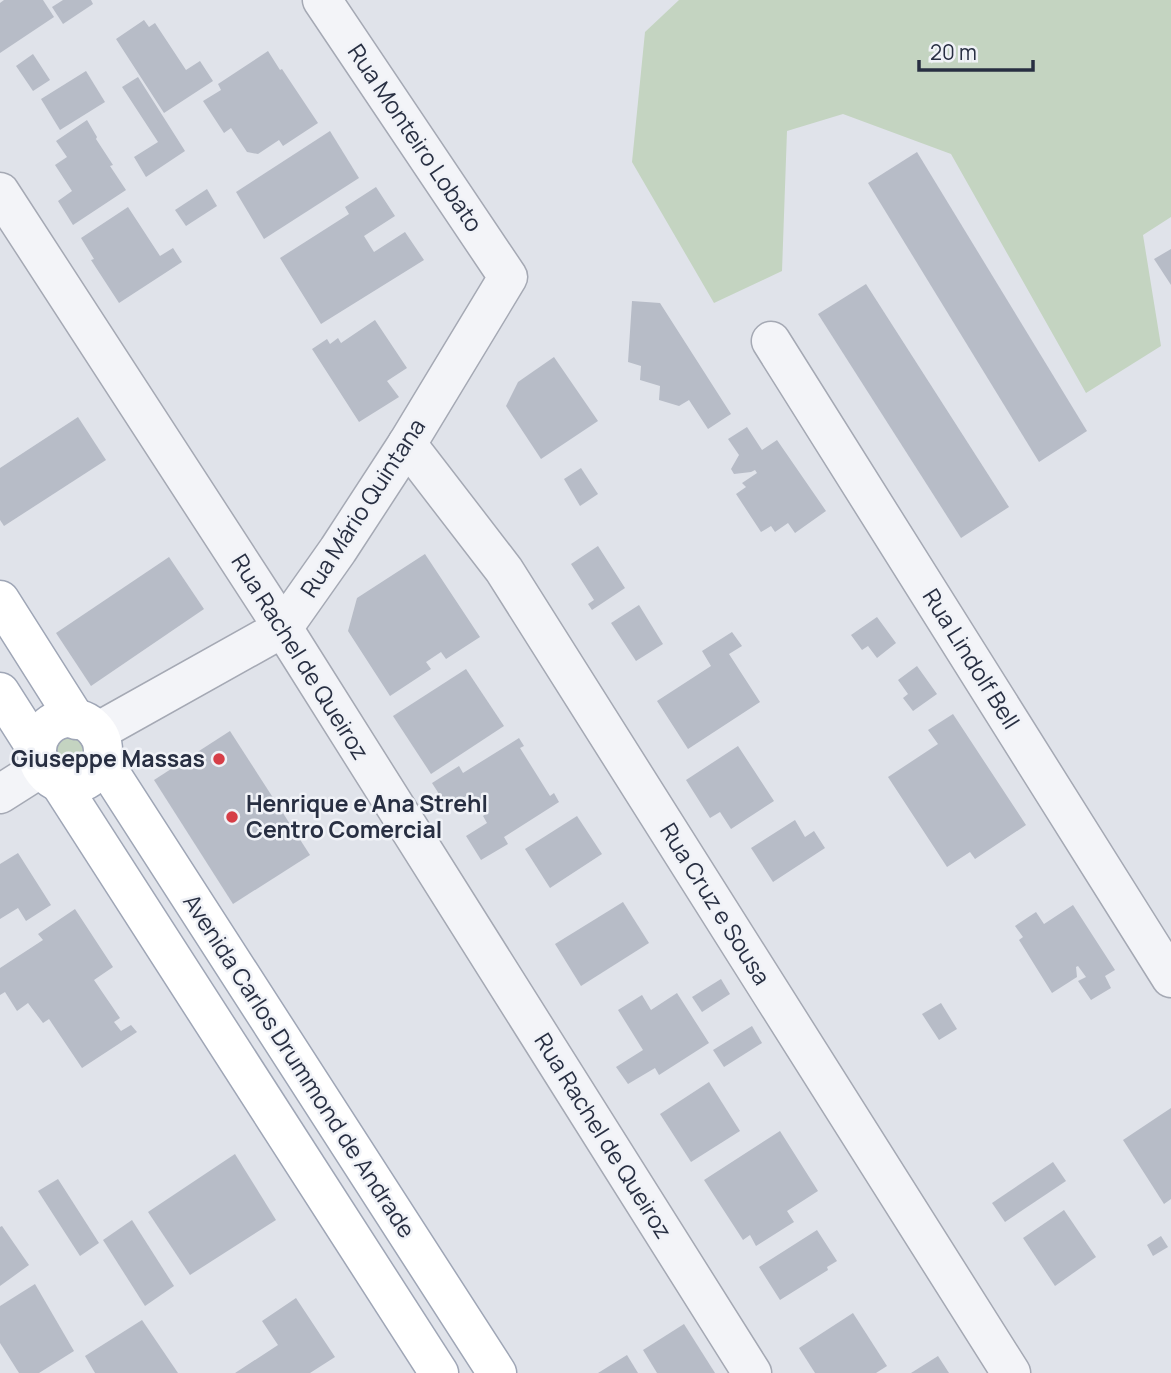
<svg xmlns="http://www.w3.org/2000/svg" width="1171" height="1373" viewBox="0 0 1171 1373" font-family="Manrope,sans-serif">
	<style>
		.green { fill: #c4d4c1 }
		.building { fill: #b7bcc7 }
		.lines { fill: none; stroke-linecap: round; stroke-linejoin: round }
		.minor-casing { stroke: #a5a9b4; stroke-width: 41 }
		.major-casing { stroke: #9fa6b6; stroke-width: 41 }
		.minor { stroke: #f3f4f8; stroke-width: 38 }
		.major { stroke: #fff; stroke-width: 38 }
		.poi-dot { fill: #d63e47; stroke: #f0f2f7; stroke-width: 2.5 }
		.labels { text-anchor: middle; stroke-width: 5; stroke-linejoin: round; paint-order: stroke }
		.street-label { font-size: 23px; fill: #282f42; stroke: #f0f2f7 }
		.poi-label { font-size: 23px; font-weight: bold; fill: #282f42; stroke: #f0f2f7; text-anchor: end }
	</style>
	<rect width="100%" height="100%" fill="#e0e3ea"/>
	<g class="green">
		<path d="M 679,0 L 1171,0 L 1171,217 L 1143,235 L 1161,346 L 1086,393 L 951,154 L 843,114 L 787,131 L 782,271 L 714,303 L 632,162 L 645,32 Z"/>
		<path d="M 67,730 L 90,744 L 86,765 C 75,774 69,772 56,767 L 50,744 L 60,733 Z"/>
	</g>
	<g class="building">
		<path d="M 4,0 L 43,0 L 54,17 L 0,53 L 0,3 Z"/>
		<path d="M 63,0 L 91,0 L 93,4 L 63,24 L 52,7 Z"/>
		<path d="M 144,20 L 149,27 L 155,23 L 186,70 L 200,61 L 213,81 L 164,113 L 116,39 Z"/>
		<path d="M 268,51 L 280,70 L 282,69 L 318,123 L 283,146 L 279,140 L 258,154 L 247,152 L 231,128 L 224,133 L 203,101 L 221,90 L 218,84 Z"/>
		<path d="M 33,54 L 50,80 L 33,91 L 16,66 Z"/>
		<path d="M 86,71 L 105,102 L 60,130 L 41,99 Z"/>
		<path d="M 138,77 L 185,151 L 146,177 L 134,157 L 158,142 L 122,87 Z"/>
		<path d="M 87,120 L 97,137 L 96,139 L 113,165 L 110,166 L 126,190 L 73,225 L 58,201 L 72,191 L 55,165 L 67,157 L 56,141 Z"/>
		<path d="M 330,131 L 359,178 L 264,239 L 236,192 Z"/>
		<path d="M 917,152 L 1087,431 L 1039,462 L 868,183 Z"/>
		<path d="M 376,187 L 395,216 L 364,236 L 374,252 L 405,232 L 424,260 L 321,324 L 280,258 L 349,214 L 345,207 Z"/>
		<path d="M 207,189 L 217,206 L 186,226 L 175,210 Z"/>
		<path d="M 128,207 L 160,256 L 173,248 L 182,262 L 119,303 L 91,260 L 94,259 L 81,238 Z"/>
		<path d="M 1171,249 L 1171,285 L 1154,259 Z"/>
		<path d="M 866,284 L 1009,507 L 961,538 L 818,314 Z"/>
		<path d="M 632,301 L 660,303 L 731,414 L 708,429 L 689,400 L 679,406 L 659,400 L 660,386 L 640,380 L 641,366 L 628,362 Z"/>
		<path d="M 375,320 L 407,368 L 387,381 L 399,397 L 359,422 L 312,349 L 327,339 L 330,344 L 338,338 L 341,343 Z"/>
		<path d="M 554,357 L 598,421 L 541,459 L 506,406 L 518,382 Z"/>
		<path d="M 78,417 L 106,460 L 4,526 L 0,520 L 0,468 Z"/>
		<path d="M 747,427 L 762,450 L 777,440 L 826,511 L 795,533 L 788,523 L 775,532 L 771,526 L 761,532 L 736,494 L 746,487 L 742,483 L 757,473 L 755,470 L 751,472 L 734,474 L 731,469 L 739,455 L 728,439 Z"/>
		<path d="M 581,468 L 598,494 L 580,506 L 564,479 Z"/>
		<path d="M 598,546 L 625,588 L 592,610 L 588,604 L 594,600 L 571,564 Z"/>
		<path d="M 425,554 L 480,637 L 446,659 L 441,652 L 426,662 L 431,669 L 390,696 L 348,631 L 357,598 Z"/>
		<path d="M 169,557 L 204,609 L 91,686 L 56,633 Z"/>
		<path d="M 639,605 L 663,644 L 636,661 L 611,623 Z"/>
		<path d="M 877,617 L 896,643 L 877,658 L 868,646 L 862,650 L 851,635 Z"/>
		<path d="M 732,632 L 742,646 L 729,654 L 760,702 L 688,749 L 657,701 L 711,666 L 702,651 Z"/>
		<path d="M 917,666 L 937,694 L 913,711 L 903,698 L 908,694 L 898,680 Z"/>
		<path d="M 466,669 L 504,726 L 431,774 L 393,716 Z"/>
		<path d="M 953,714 L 1026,825 L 975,859 L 970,852 L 947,867 L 888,777 L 938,744 L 928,730 Z"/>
		<path d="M 230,731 L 310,855 L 233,904 L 154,780 Z"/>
		<path d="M 519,738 L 524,746 L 520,748 L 550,796 L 554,793 L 559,802 L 504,837 L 508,844 L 481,860 L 466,836 L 487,823 L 483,816 L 488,812 L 479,797 L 473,801 L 469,794 L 448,808 L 432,783 L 459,766 L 463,773 Z"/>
		<path d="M 738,746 L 774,801 L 731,829 L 720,812 L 710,818 L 686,780 Z"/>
		<path d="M 577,816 L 602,854 L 550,888 L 525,849 Z"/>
		<path d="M 795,820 L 805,837 L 814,831 L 825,848 L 773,882 L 751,848 Z"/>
		<path d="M 18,853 L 51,905 L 26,921 L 18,908 L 0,919 L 0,864 Z"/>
		<path d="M 623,902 L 649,943 L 581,986 L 555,944 Z"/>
		<path d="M 1073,905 L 1115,970 L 1105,976 L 1111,988 L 1091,1000 L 1078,981 L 1086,977 L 1078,966 L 1076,967 L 1077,977 L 1052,993 L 1019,940 L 1023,937 L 1015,926 L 1036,912 L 1044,924 Z"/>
		<path d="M 75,909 L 113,967 L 94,980 L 120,1018 L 114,1022 L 121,1031 L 131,1025 L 137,1032 L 82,1068 L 49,1019 L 43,1023 L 28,1003 L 17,1011 L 5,992 L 0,995 L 0,968 L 43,940 L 38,934 Z"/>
		<path d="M 721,979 L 730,994 L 702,1012 L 692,997 Z"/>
		<path d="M 677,993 L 709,1043 L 659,1075 L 655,1068 L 628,1084 L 616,1067 L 643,1050 L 618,1010 L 642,995 L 651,1010 Z"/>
		<path d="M 941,1003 L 957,1029 L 939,1040 L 922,1014 Z"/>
		<path d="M 752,1026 L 762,1043 L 724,1067 L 713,1050 Z"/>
		<path d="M 709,1082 L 740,1131 L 691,1162 L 660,1114 Z"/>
		<path d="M 1171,1108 L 1171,1199 L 1164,1204 L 1123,1140 Z"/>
		<path d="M 780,1131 L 818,1191 L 787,1211 L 794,1222 L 756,1246 L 750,1235 L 743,1240 L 704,1180 Z"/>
		<path d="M 235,1154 L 276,1220 L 190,1275 L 148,1212 Z"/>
		<path d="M 1053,1162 L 1066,1181 L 1005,1222 L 992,1203 Z"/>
		<path d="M 58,1179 L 99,1243 L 80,1256 L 38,1191 Z"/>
		<path d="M 1064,1210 L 1096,1257 L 1055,1286 L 1023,1238 Z"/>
		<path d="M 132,1220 L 174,1286 L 145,1306 L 103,1240 Z"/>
		<path d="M 2,1226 L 29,1265 L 0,1286 L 0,1227 Z"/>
		<path d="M 817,1230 L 837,1261 L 827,1267 L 828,1270 L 780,1300 L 759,1267 Z"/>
		<path d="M 1161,1236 L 1168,1247 L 1153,1256 L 1147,1245 Z"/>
		<path d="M 35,1284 L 74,1351 L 39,1373 L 19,1373 L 0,1343 L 0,1306 Z"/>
		<path d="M 296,1298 L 335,1357 L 310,1373 L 235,1373 L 278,1345 L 262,1321 Z"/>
		<path d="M 853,1313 L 887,1366 L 876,1373 L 815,1373 L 799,1348 Z"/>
		<path d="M 142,1320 L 178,1373 L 95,1373 L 85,1356 Z"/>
		<path d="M 684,1324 L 715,1373 L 657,1373 L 643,1350 Z"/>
		<path d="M 627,1355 L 638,1373 L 598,1373 Z"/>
		<path d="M 938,1356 L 949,1373 L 911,1373 Z"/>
	</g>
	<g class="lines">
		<g class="minor-casing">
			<g id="minor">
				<path d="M 0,192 L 283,628 L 752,1373"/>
				<path d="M 771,341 L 1171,978"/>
				<path d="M 407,444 L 504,570 L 1011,1373"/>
				<path d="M 97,732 L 283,628 L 338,550 L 407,444 L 508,277 L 322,0"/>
				<path d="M 0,794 L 41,768"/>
			</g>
		</g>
		<g class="major-casing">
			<g id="major">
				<path d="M 0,600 L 76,720"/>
				<path d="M 0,692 L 37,750"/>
				<circle cx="70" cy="751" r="33"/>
				<path d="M 102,760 L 497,1373"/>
				<path d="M 59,782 L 439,1373"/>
			</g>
		</g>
		<use href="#minor" class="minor"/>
		<use href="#major" class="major"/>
	</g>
	<g class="poi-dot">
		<circle cx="219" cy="759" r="7"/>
		<circle cx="232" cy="817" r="7"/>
	</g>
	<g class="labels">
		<g class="street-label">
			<text transform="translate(415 138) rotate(56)" y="8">Rua Monteiro Lobato</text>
			<text transform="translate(363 508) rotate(-57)" y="8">Rua Mário Quintana</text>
			<text transform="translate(300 657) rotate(58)" y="8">Rua Rachel de Queiroz</text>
			<text transform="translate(971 659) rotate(58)" y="8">Rua Lindolf Bell</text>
			<text transform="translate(715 904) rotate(58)" y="8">Rua Cruz e Sousa</text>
			<text transform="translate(299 1066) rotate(57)" y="8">Avenida Carlos Drummond de Andrade</text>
			<text transform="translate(603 1136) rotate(58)" y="8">Rua Rachel de Queiroz</text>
		</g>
		<g class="poi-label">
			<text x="205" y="767">Giuseppe Massas</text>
			<text x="246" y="812" text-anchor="start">Henrique e Ana Strehl<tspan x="246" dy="26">Centro Comercial</tspan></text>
		</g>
	</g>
	<path d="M919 60v10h114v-10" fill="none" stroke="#282f42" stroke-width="3.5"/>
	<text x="930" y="60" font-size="21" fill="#282f42" stroke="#f0f2f7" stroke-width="5" paint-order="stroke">20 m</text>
</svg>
